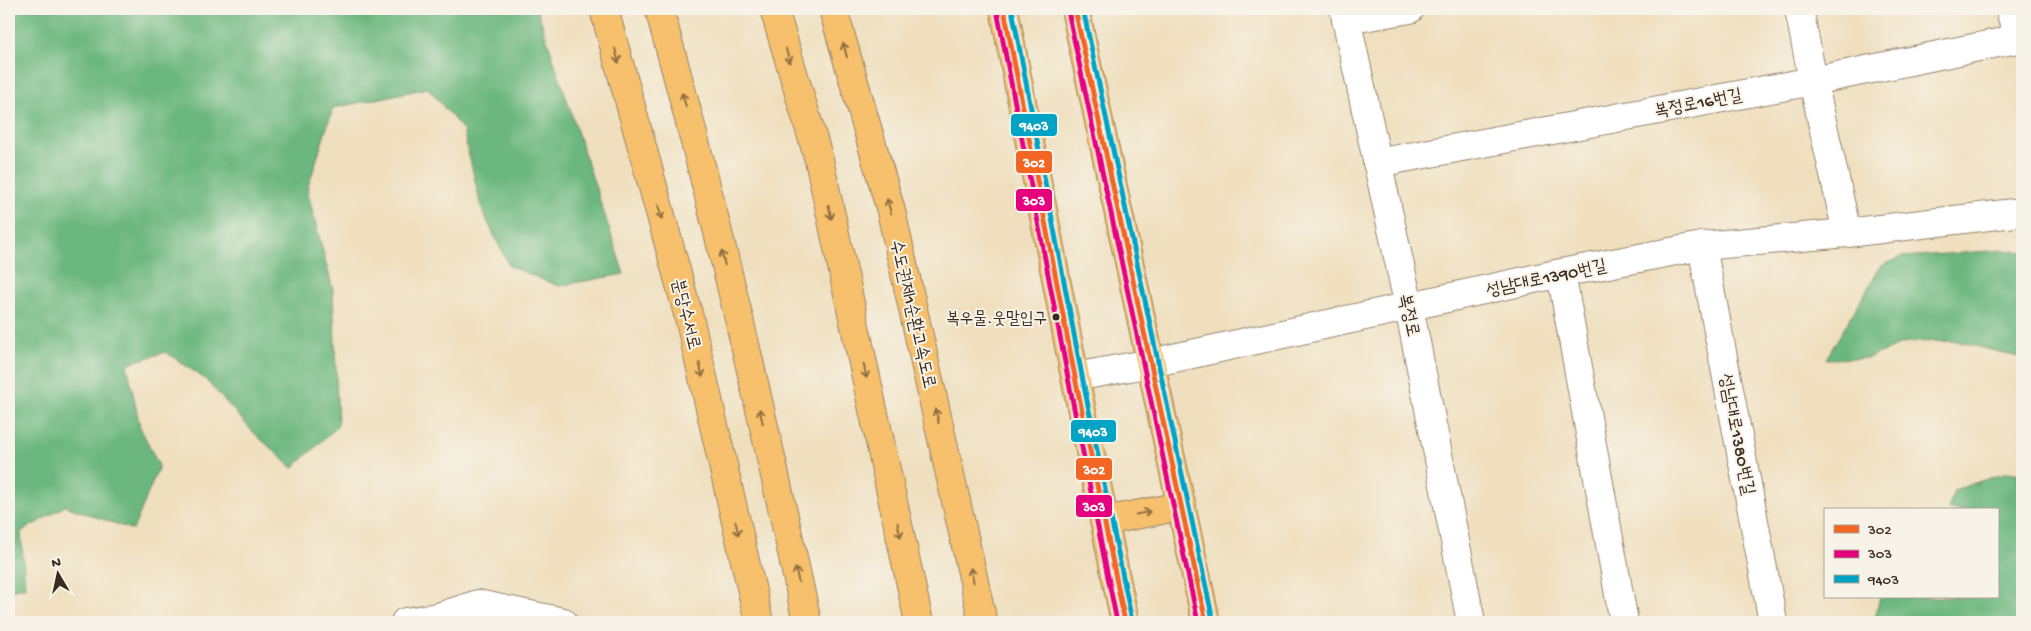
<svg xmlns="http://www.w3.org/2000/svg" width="2031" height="631" font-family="'Gochi Hand','Poor Story',sans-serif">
  <rect width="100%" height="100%" fill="#f7f3e8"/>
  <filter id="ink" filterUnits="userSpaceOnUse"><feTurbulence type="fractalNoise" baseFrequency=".02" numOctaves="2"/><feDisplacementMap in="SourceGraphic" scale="10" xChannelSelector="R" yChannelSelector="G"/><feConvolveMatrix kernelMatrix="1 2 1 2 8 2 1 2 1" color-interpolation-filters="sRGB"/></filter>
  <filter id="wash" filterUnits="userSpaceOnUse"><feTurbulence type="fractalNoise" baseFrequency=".0096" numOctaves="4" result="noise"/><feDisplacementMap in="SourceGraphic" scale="20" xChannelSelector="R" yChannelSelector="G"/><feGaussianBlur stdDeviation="1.12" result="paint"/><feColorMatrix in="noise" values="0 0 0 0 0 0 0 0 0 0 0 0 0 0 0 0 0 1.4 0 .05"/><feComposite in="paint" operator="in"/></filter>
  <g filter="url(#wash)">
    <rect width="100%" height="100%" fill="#efdfbe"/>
    <!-- forest -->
    <path fill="#6cb77f" stroke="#54704e" d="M9,9h528l87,265 -66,12 -49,-20 -27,-56 -19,-80 -35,-42 -95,20 -26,82 26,100 5,136 -45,42 -37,-33 -51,-56 -39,-27 -39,12 13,63 19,39 -26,64 -68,-24 -44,26 4,55 -16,3z
      M2004,250l18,2v106l-66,-17 -49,1 -40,16 -41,1 55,-93 21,-9z
      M2008,472l14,2v148h-148l6,-25h117v-87h-49l6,-20z"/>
  </g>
  <g filter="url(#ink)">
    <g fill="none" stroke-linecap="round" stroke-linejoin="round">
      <defs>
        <path id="minor" d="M1799,9l14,72 34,152
          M2010,9l8,30
          M1346,20l64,-11
          M1377,163l436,-82 209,-43
          M1702,246l71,376
          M1561,273l63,349
          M1075,377l76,-14 410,-90 141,-27 145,-13 175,-21
          M405,622l33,-5 40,-13 85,18"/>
        <path id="tertiary" d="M1344,9l65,298 62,315"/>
        <path id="primary" d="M1004,9l71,368 50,245
          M1075,9l131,613
          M1104,521l78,-15"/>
        <path id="trunk" d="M604,9l86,312 69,301
          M659,9c57,202 104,408 148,613"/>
        <path id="motorway" d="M774,9l45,151 100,462
          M833,9l58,202 92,411"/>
      </defs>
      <!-- minor casing -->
      <use href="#minor" stroke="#95846e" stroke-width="30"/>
      <!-- tertiary casing -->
      <use href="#tertiary" stroke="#95846e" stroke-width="30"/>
      <!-- primary casing -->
      <use href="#primary" stroke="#95846e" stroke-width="30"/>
      <!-- trunk casing -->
      <use href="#trunk" stroke="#95846e" stroke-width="30"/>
      <!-- motorway casing -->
      <use href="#motorway" stroke="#95846e" stroke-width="30"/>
      <!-- minor -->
      <use href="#minor" stroke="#fff" stroke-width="28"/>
      <!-- tertiary -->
      <use href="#tertiary" stroke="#fff" stroke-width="28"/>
      <!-- primary -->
      <use href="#primary" stroke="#f7c06c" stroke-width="28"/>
      <!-- trunk -->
      <use href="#trunk" stroke="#f7c06c" stroke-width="28"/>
      <!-- motorway -->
      <use href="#motorway" stroke="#f7c06c" stroke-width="28"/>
      <defs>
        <path id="bus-1" d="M1004,9l71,368 50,245
          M1075,9l131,613"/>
        <path id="bus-2" d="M997,10l71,368 49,244
          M1068,11l130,611"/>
        <path id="bus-3" d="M1012,9l70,367 50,245
          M1083,9l130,611"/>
      </defs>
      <!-- bus-1 casing -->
      <use href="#bus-1" stroke="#f7f3e8" stroke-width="9"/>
      <!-- bus-2 casing -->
      <use href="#bus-2" stroke="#f7f3e8" stroke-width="9"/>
      <!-- bus-3 casing -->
      <use href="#bus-3" stroke="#f7f3e8" stroke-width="9"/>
      <!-- bus-1 -->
      <use href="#bus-1" stroke="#f26522" stroke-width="5"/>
      <!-- bus-2 -->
      <use href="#bus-2" stroke="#e5007d" stroke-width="5"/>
      <!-- bus-3 -->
      <use href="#bus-3" stroke="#03a3c5" stroke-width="5"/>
    </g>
    <!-- one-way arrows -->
    <defs><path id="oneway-shaft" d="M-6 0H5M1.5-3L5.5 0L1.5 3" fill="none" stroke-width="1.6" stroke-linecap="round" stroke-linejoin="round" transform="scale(1.25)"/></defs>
    <g stroke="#906e41">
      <use href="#oneway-shaft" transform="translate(845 50) rotate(-106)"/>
      <use href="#oneway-shaft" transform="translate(617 56) rotate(75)"/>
      <use href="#oneway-shaft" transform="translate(788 56) rotate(74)"/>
      <use href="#oneway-shaft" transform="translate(684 100) rotate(-106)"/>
      <use href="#oneway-shaft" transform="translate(889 206) rotate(-105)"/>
      <use href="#oneway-shaft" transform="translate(660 212) rotate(75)"/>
      <use href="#oneway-shaft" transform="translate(830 212) rotate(78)"/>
      <use href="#oneway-shaft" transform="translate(723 258) rotate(-104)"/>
      <use href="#oneway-shaft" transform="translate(701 370) rotate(77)"/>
      <use href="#oneway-shaft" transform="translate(865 371) rotate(78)"/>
      <use href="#oneway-shaft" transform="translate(761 416) rotate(-104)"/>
      <use href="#oneway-shaft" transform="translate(937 416) rotate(-103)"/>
      <use href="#oneway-shaft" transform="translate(1143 513) rotate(-11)"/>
      <use href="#oneway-shaft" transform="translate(737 528) rotate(77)"/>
      <use href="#oneway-shaft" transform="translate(899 530) rotate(78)"/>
      <use href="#oneway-shaft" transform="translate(797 575) rotate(-102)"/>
      <use href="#oneway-shaft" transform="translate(972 575) rotate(-103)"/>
    </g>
  </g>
  <!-- markers -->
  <circle fill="#3b2a1e" stroke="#f7f3e8" stroke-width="2" cx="1056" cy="317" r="4.5"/>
  <g text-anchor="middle" stroke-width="4" stroke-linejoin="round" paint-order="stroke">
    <!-- bus labels -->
    <g font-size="17" fill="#3b2a1e" stroke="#f7f3e8" text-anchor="end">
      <text x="1047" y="323">복우물.웃말입구</text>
    </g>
    <!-- street labels -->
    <g font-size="18" fill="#3b2a1e" stroke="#f7f3e8">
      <text transform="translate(1698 102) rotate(-11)" y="6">복정로16번길</text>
      <text transform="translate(1546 277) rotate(-12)" y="6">성남대로1390번길</text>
      <text transform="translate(687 314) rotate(76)" y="6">분당수서로</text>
      <text transform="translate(914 314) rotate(77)" y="6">수도권제1순환고속도로</text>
      <text transform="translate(1410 315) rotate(78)" y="6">복정로</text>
      <text transform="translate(1738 434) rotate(79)" y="6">성남대로1380번길</text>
    </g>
  </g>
  <g stroke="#f7f3e8" stroke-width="2">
    <rect x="1010" y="113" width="48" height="24" rx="5" fill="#03a3c5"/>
    <rect x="1015" y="150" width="38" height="24" rx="5" fill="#f26522"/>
    <rect x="1015" y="188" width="38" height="24" rx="5" fill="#e5007d"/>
    <rect x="1070" y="419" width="47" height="24" rx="5" fill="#03a3c5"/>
    <rect x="1075" y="457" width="38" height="24" rx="5" fill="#f26522"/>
    <rect x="1075" y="494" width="38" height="24" rx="5" fill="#e5007d"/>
  </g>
  <g font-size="14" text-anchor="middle" font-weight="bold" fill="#fff">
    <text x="1034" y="130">9403</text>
    <text x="1034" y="167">302</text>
    <text x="1034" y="205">303</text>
    <text x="1093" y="436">9403</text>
    <text x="1094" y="474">302</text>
    <text x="1094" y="511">303</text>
  </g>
  <!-- margin -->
  <rect width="2031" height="631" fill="none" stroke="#f7f3e8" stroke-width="30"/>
  <!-- legend -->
  <rect x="1824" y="508" width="175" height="90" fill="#f7f3e8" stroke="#aca397"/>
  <rect x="1834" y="525" width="25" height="8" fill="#f26522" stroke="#aca397"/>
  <text x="1868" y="534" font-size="15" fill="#3b2a1e">302</text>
  <rect x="1834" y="550" width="25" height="8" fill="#e5007d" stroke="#aca397"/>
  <text x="1868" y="558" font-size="15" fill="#3b2a1e">303</text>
  <rect x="1834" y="575" width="25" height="8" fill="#03a3c5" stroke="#aca397"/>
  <text x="1868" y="584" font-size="15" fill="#3b2a1e">9403</text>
  <!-- north arrow -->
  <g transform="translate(58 574) rotate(351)" stroke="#f7f3e8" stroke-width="4" paint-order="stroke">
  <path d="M0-4L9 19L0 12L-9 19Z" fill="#3b2a1e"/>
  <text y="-8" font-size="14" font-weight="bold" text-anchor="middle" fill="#3b2a1e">N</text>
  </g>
</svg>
